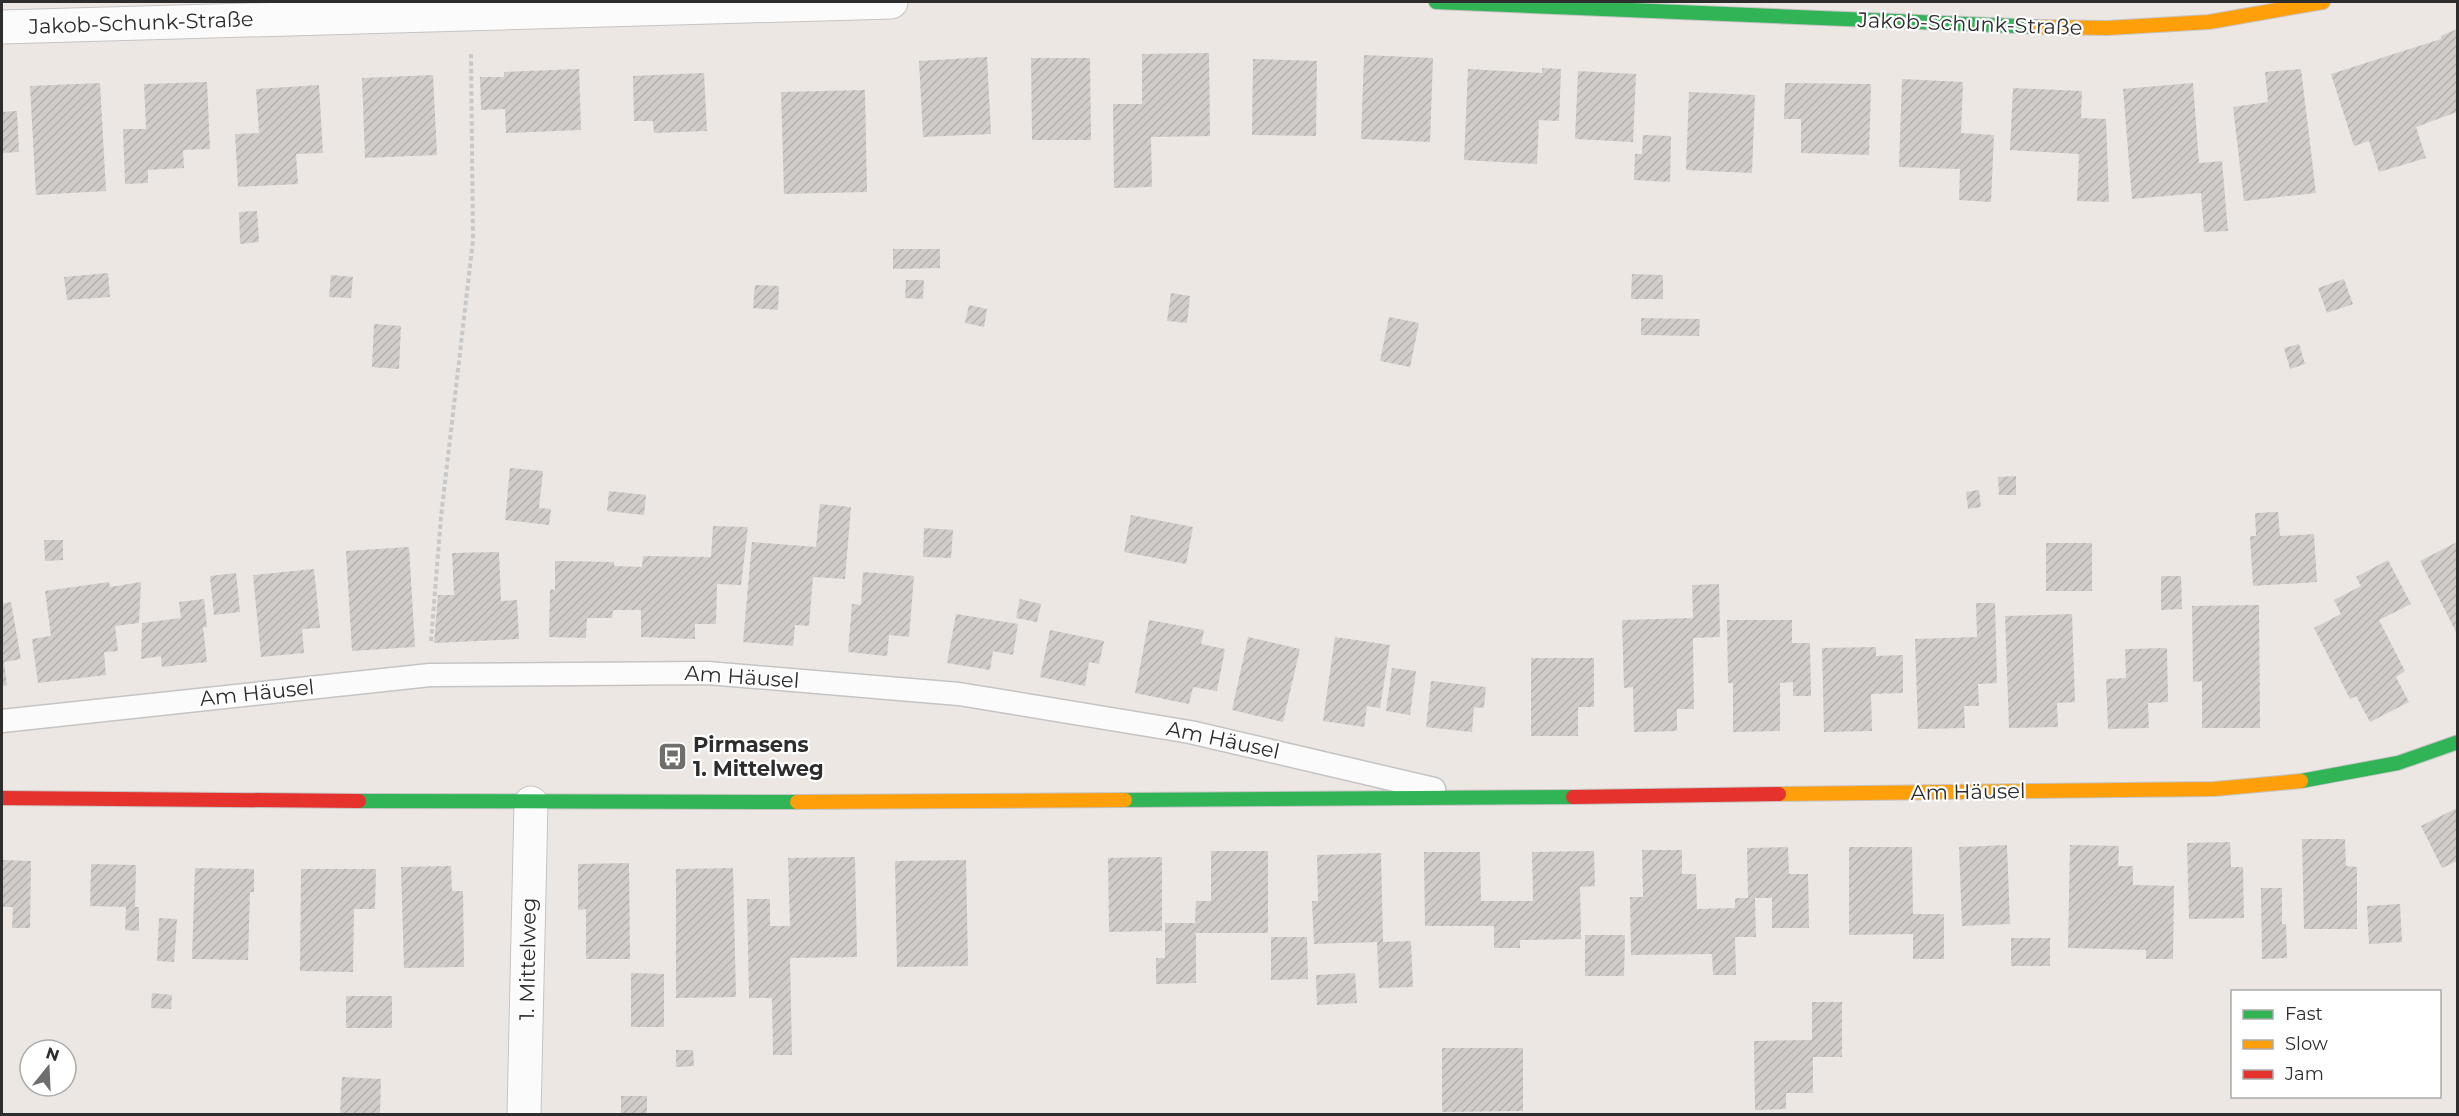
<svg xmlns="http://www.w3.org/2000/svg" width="2459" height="1116" font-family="Montserrat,sans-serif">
  <defs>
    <pattern id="building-hatch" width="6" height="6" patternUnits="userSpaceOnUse" patternTransform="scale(1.5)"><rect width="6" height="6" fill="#d1cdca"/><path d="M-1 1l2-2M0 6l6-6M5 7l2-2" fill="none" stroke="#b4b0ae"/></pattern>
  </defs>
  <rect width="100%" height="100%" fill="#ece7e3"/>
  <!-- building -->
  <path fill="url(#building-hatch)" d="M2457,29v83l-41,15 10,31 -47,14 -10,-31 -15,5 -23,-72 110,-35v-3z
    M1209,53l1,83 -59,1 1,50 -38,1 -1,-84h29v-50z
    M1364,55l69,3 -3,84 -69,-3z
    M987,57l4,77 -68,3 -4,-76z
    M1031,58h59l1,82h-59z
    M1253,59l64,2 -1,75 -64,-1z
    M1542,68l19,1 -2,52 -20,-1 -2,44 -73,-4 4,-91 74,4z
    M579,69l2,61 -75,3 -1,-24 -24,1 -1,-33h24v-5z
    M2301,69l15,124 -72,8 -11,-94 35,-5 -3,-30z
    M1578,71l58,3 -3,68 -58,-3z
    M704,73l3,58 -53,2 -1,-12h-19l-1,-45z
    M433,75l4,80 -72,3 -3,-80z
    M1902,79l61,3 -2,51 33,2 -3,67 -32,-2 1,-31 -61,-2z
    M207,82l3,67 -27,1 1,18 -36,2v13l-23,1 -2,-55h23l-2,-45z
    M100,83l6,108 -70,4 -6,-109z
    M1785,83l86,1 -2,71 -68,-2v-34h-17z
    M2193,83l6,80 23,-2 6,70 -24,1 -3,-39 -69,6 -9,-110z
    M319,85l4,68 -27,1 2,30 -60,3 -3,-53 24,-1 -3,-44z
    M2013,88l69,3 -1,27 25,1 3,83 -32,-1 2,-47 -69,-4z
    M865,90l2,102 -83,2 -3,-102z
    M1689,92l66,3 -3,78 -66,-3z
    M17,111l2,41 -17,1v-41z
    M1643,135l28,1 -1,46 -36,-2 1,-26h7z
    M257,211l2,31 -19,2 -1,-32z
    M893,249h47v19l-47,1z
    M108,273l2,24 -43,3 -3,-23z
    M1632,274l31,1v24h-32z
    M331,275l22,2 -2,21 -22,-1z
    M2344,279l9,25 -26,9 -9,-25z
    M906,280h18l-1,19 -18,-1z
    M755,285l24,1 -1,24 -25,-2z
    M1171,293l19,3 -3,27 -20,-2z
    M969,305l18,4 -3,18 -19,-4z
    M1389,317l30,6 -9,44 -30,-6z
    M1641,318l59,1 -1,17 -58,-1z
    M374,324l27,2 -2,43 -27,-2z
    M2299,344l6,20 -15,5 -6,-21z
    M510,468l33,3 -4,37 12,1 -2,16 -44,-5z
    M2016,476v19h-17l-1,-18z
    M1979,490l2,17 -13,2 -2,-17z
    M609,491l37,4 -2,20 -37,-4z
    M820,504l31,3 -6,72 -32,-2 -4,49 -14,-1 -2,21 -50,-4 9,-100 64,5z
    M2278,512l2,24 34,-2 3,48 -64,4 -3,-50h6l-1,-23z
    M1131,515l62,12 -7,37 -62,-12z
    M713,526l35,1 -7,58 -24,-1 -1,40h-21v15l-54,-2v-27h-28l-1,8h-25l-1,20 -37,-1 1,-48 5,1v-29l59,1v4l28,1 1,-11 68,1z
    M924,528l29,2 -2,28 -28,-1z
    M44,540h19v20l-18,1z
    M2457,542v92l-37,-73z
    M2046,543h46v48h-46z
    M409,547l6,100 -63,4 -6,-100z
    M499,552l2,49 16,-1 2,39 -85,4 4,-48h16l-2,-42z
    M2388,560l23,44 -32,16 26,51 -9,6 13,25 -39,20 -14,-26 -6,3 -36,-71 27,-14 -7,-14 27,-14 -5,-9z
    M314,569l6,59 -18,1 2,24 -43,4 -8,-82z
    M863,572l51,4 -5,61 -20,-2 -2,21 -39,-4 4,-48 9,1z
    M236,573l4,39 -26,3 -4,-39z
    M2161,576h20l1,33 -21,1z
    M109,582l1,5 31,-5 -2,41 -24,3 3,25 -14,1 2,23 -68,8 -6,-44 19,-3 -6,-45z
    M1719,584l1,53 -27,1 1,71h-17v22l-43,1 -1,-45 -9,1 -2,-68 71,-2 -1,-33z
    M204,599l3,28h-4l4,35 -45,5 -1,-11 -20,3 1,-36 39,-5 -2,-16z
    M1020,599l21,5 -4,18 -21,-4z
    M11,602l10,57 -17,3 3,23 -5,1v-82z
    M1976,603h19l2,80 -19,1 1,22h-15l1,22 -47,1 -3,-90 62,-2z
    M2259,605l1,123h-58v-47l-9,1 -1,-76z
    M956,614l62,10 -5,31 -20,-4 -3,19 -43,-7z
    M2072,614l3,88 -18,1 1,24 -49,1 -4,-112z
    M1149,620l55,10 -3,14 24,5 -8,42 -24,-4 -4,17 -54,-11z
    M1727,620h65v23h18l1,53h-18v-14l-13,1v48l-47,1v-49h-5z
    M1050,630l54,11 -5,23 -10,-2 -4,24 -45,-9z
    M1248,637l52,12 -17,73 -51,-12z
    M1335,637l55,8 -10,63 -13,-2 -3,21 -41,-6z
    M1876,647v9l27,-1v38l-32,1 1,37 -48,1 -2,-84z
    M2167,648l1,54 -20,1 1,25 -41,1 -2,-50 20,-1 -1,-29z
    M1531,658h63v49h-16v29h-47z
    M1392,668l24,3 -6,44 -24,-4z
    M1431,681l55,6 -2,21 -10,-1 -2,25 -46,-5z
    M2457,808v53l-15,7 -21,-42z
    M2302,839h43l1,27 11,1v62h-53z
    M2230,842l1,25h12l1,51 -55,1 -2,-76z
    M2007,845l3,79 -48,2 -3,-79z
    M2070,845l49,1 -1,20h15v19l41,1 -1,73h-27v-9l-78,-2z
    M1788,847l1,27h19l1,54h-37v-30h-17l1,39h-21l1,38h-23l-1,-21 -81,1 -1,-58h13l-1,-47h40v24h14l1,35 38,-1v-10h13l-1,-50z
    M1849,847h63l1,67h31v45h-31v-25l-64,1z
    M1211,851h57v82h-72v50l-40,1v-26h9v-35h30l1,-22h15z
    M1594,851l1,35 -15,1 1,52 -61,1v8h-26v-22h-69l-1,-74h56l1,49h52l-1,-49z
    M1381,853l2,89 28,-1 2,46 -34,1 -2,-46 -63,2 -2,-43h6l-1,-46z
    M855,857l2,100 -67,1 2,97h-19l-1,-57h-23l-2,-99h23v27h20l-2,-68z
    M1162,857v74l-53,1 -1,-74z
    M2,860l29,1 -1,67h-18l1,-21h-11z
    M966,860l2,106 -71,1 -2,-106z
    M629,863l1,96h-44v-50l-8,1v-46z
    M91,864l45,1 -1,42h4v24l-14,-1 1,-23 -36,-1z
    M451,866l1,25h11l1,76 -60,1 -3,-101z
    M195,868l59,1v23h-4l-2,68 -56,-1z
    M733,868l3,129 -60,1v-129z
    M301,869h75l-1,40h-21l-1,63 -53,-1z
    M2261,888h21v36h4l1,34 -25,1z
    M2400,904l2,38 -33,2 -2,-38z
    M159,918l18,1 -3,43 -17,-1z
    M1585,935h40l-1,41h-39z
    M1271,937h36l1,42 -37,1z
    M2011,938h39v28h-39z
    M631,973l33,1v53h-33z
    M1355,973l2,30 -40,2 -1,-30z
    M152,993l20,2 -1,14 -20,-1z
    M346,996h46v32h-46z
    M1812,1002h30v55h-29v36h-27v16l-31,1 -1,-69 58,-1z
    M1442,1048h81v63l-81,1z
    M676,1050h17l1,16 -18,1z
    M342,1077l39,2 -1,35h-40z
    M621,1096h26v18h-26z"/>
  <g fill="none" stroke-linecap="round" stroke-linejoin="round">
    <defs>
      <path id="lane" d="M2,721l428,-46 278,-2 251,21 231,38 244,57"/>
      <path id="street" d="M2,27l889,-25
        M524,1114l7,-311"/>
      <path id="fast" d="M1436,2l604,25
        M2301,781l97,-18 60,-21
        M1125,800l448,-3
        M359,801l438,1"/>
      <path id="slow" d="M2040,27l67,1 102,-6 114,-20
        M1779,794l435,-5 87,-8
        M797,802l328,-2"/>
      <path id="jam" d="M1573,797l206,-3
        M2,798l357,3"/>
    </defs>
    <!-- lane casing -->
    <use href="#lane" stroke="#c5c4c4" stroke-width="25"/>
    <!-- street casing -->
    <use href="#street" stroke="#c5c4c4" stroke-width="35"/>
    <!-- fast casing -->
    <use href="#fast" stroke="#c5c4c4" stroke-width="16"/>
    <!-- slow casing -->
    <use href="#slow" stroke="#c5c4c4" stroke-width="16"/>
    <!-- jam casing -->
    <use href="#jam" stroke="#c5c4c4" stroke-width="16"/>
    <!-- path -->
    <path stroke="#c8c8c8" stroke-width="4" stroke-dasharray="4.5 3" stroke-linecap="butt" d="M431,641l10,-124 32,-277 -2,-186"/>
    <!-- lane -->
    <use href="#lane" stroke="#fcfbfb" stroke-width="22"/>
    <!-- street -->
    <use href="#street" stroke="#fcfbfb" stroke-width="33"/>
    <!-- fast -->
    <use href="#fast" stroke="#30b455" stroke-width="14"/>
    <!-- slow -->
    <use href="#slow" stroke="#ff9f0a" stroke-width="14"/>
    <!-- jam -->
    <use href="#jam" stroke="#e5322d" stroke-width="14"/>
  </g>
  <!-- icons -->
  <defs>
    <symbol id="bus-square" viewBox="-11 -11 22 22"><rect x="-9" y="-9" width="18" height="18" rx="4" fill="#706e6d" stroke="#fff"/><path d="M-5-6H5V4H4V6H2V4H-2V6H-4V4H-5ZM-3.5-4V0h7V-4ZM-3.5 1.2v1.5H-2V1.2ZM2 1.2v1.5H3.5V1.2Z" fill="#fff"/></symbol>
  </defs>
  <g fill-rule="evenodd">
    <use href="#bus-square" x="656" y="740" width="33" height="33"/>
  </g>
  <g text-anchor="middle" stroke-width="4.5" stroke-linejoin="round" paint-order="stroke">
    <!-- street labels -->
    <g font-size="21" fill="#2d2d2d" stroke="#fff">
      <text transform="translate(141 23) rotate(-2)" y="7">Jakob-Schunk-Straße</text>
      <text transform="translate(1970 24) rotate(2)" y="7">Jakob-Schunk-Straße</text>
      <text transform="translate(742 677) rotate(4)" y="7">Am Häusel</text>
      <text transform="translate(257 693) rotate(-6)" y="7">Am Häusel</text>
      <text transform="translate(1223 740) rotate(12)" y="7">Am Häusel</text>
      <text transform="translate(1968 792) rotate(-1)" y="7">Am Häusel</text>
      <text transform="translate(528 959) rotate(-89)" y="7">1. Mittelweg</text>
    </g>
    <!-- poi labels -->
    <g font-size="21" font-weight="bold" fill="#2d2d2d" stroke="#fff" text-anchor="start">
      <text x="693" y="752">Pirmasens<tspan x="693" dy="24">1. Mittelweg</tspan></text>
    </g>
  </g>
  <!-- border -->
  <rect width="2459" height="1116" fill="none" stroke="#2d2d2d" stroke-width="6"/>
  <!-- legend -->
  <rect x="2231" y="990" width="210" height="108" fill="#ffffff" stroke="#ababab" stroke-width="1.5"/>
  <rect x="2243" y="1010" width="30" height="9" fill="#30b455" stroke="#ababab" stroke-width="1.5"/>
  <text x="2285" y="1020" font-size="18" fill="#2d2d2d">Fast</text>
  <rect x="2243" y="1040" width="30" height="9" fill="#ff9f0a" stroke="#ababab" stroke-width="1.5"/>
  <text x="2285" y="1050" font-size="18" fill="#2d2d2d">Slow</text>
  <rect x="2243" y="1070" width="30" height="9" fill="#e5322d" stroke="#ababab" stroke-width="1.5"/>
  <text x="2285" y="1080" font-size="18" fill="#2d2d2d">Jam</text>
  <!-- north arrow -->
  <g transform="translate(48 1068) rotate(18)"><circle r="28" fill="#ffffff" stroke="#ababab" stroke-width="1.5"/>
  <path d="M0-4.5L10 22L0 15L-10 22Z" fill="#706e6d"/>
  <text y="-9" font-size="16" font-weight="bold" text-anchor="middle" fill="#2d2d2d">N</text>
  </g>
</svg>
